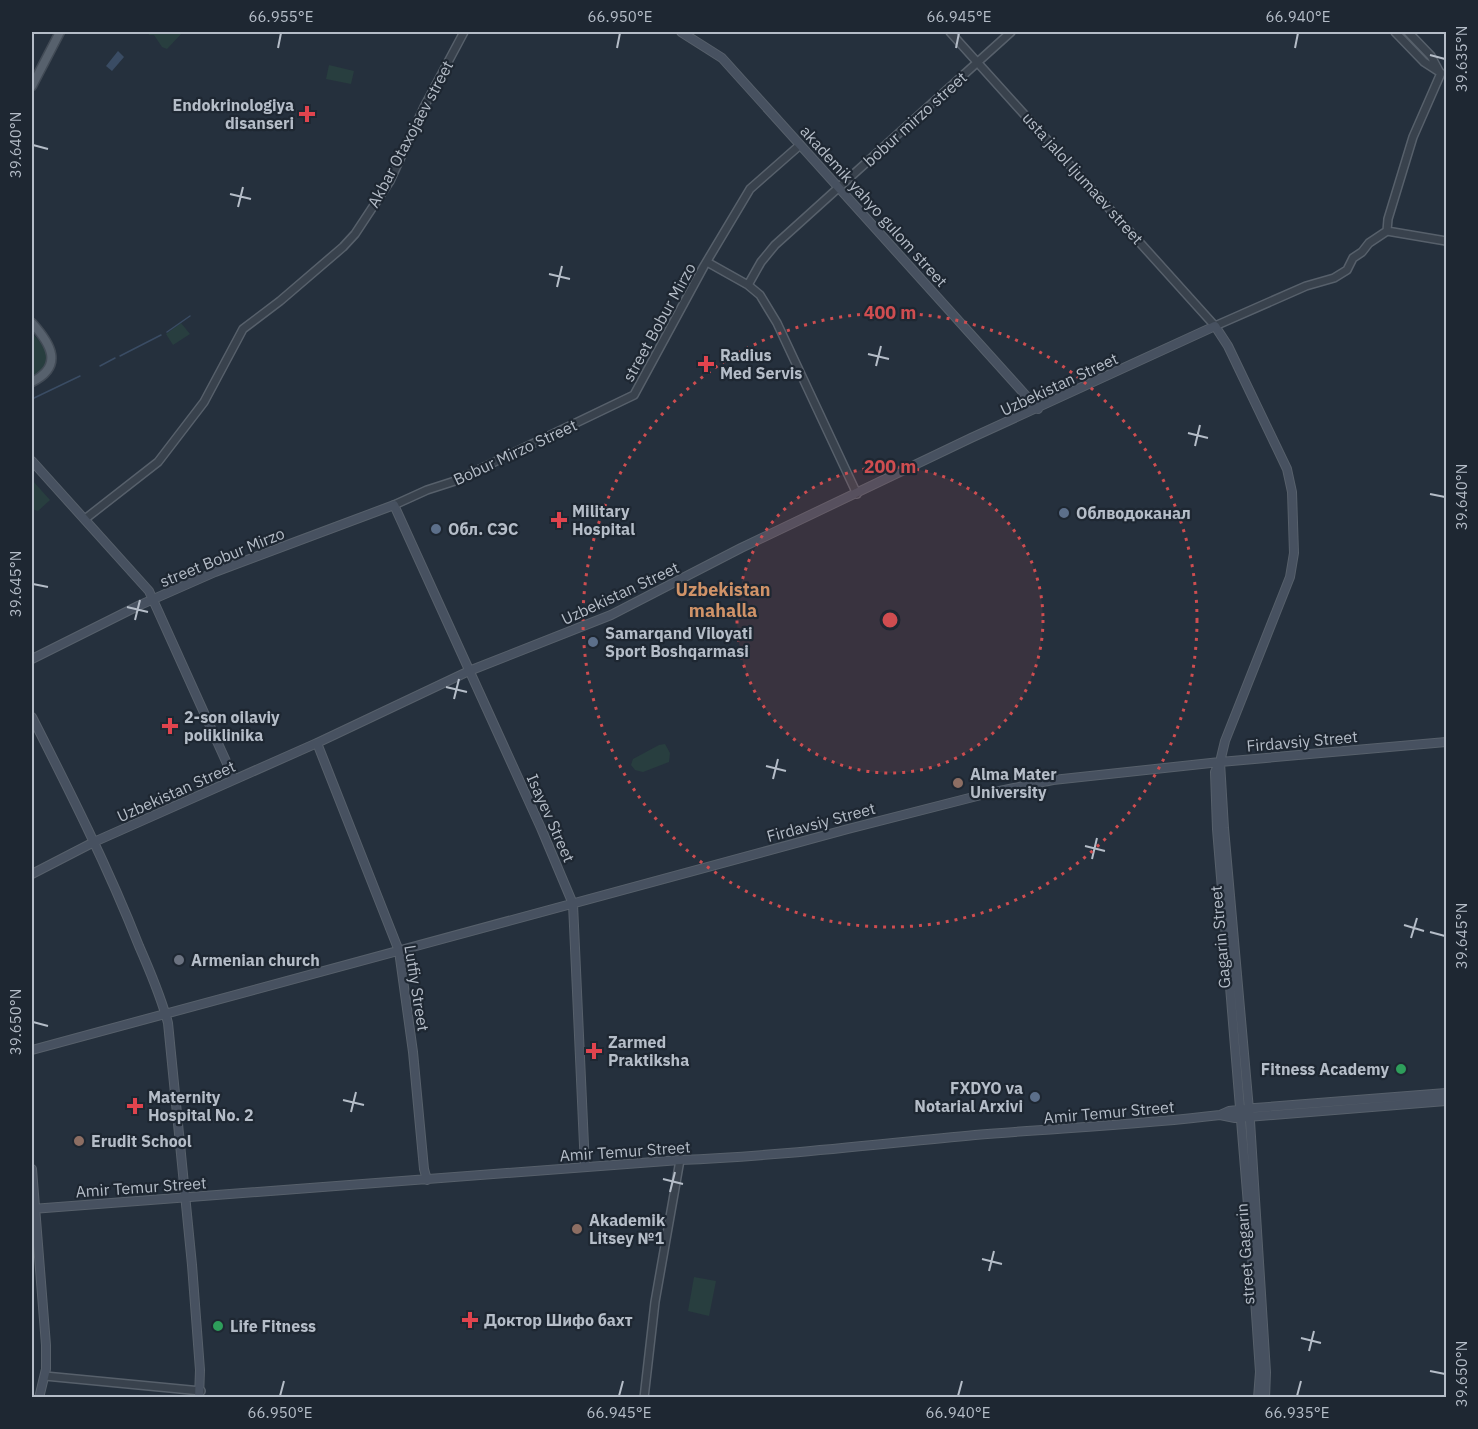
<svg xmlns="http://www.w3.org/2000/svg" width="1478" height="1429" font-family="'IBM Plex Sans',sans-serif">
  <rect width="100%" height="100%" fill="#25303d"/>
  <!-- green -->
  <path fill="#283e3f" d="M148,32h35l-16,17 -5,-2 -8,-12h-5z
    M329,65l25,6 -3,13 -25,-5z
    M181,323l9,11 -17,11 -7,-11z
    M32,333c15,16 25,30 0,43z
    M32,480l18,20 -12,11 -6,-2z
    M665,744l5,9 -1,9 -26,10 -8,-2 -4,-5 2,-6 26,-14z
    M694,1277l22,4 -7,35 -21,-5z"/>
  <!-- water -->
  <path fill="#3a4c64" d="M118,51l6,6 -12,14 -6,-5z"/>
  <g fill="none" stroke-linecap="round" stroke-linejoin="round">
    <!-- stream -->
    <path stroke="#3a4c64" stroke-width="1.5" d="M167,332l23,-16
      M120,356l41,-21
      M100,366l15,-8
      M32,399l48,-23"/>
    <defs>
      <path id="tertiary" d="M950,32l265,294 91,-40 28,-8 13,-8 6,-12 9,-6 7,-9 18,-12 59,10
        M1395,32l29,30 17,11
        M1408,32l23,24 8,15
        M1387,231l1,-12 25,-82 28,-64
        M707,262l41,23 12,10 17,28 80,171
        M748,285l13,-23 14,-17 236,-213
        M394,505l33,-15 28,-9 179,-86 70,-129 46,-77 50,-44
        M85,519l73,-57 46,-60 39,-73 37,-28 63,-54 12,-13 35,-53 34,-74 40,-75
        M45,1376l156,15
        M644,1398l11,-96 25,-142"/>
      <path id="secondary" d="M681,32l41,26 316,351
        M32,461l117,130 85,188
        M32,659l108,-54 75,-33 179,-67 147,323 32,76 12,263
        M32,717c38,75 76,150 107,229 11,25 22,51 29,77l24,242 8,105 -1,28
        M317,743l82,208 14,101 11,117 3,11
        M1220,762l-5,10 2,57 34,412 9,131 -2,26
        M32,874l62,-32 223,-99 152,-72 142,-56 130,-67 230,-110 244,-112 13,20 59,123 5,23 2,61 -4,24 -65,164 -5,21 4,66 26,293 16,251 -1,26
        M32,1050l816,-221 137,-35 68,-14 167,-18 226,-20
        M1220,1115l15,3 211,-17
        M32,1169l14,176v24l-7,29
        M32,1209l648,-49c99,-4 197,-16 295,-25 82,-7 164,-10 245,-20l9,-4 26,-3 191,-15"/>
      <path id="primary" d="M32,86l28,-54
        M32,323c19,21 32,43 0,59"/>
    </defs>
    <!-- tertiary casing -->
    <use href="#tertiary" stroke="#57606b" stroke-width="10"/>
    <!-- secondary casing -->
    <use href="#secondary" stroke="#57606b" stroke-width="10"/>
    <!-- primary casing -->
    <use href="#primary" stroke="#424b56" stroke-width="11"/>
    <!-- tertiary -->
    <use href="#tertiary" stroke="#39424d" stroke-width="7"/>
    <!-- secondary -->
    <use href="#secondary" stroke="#475160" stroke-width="8"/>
    <!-- primary -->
    <use href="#primary" stroke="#57616d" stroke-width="8"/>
  </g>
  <!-- ticks -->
  <path fill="none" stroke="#b5bdc8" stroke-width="2" d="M278,48l3,-15M617,48l3,-15M956,48l3,-15M1295,48l3,-15M1430,55l15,4M33,145l15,4M230,194l21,5M238,207l5,-20M549,274l21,5M557,287l5,-21M868,354l21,5M876,366l5,-20M1188,433l20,5M1195,446l5,-21M1430,494l15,3M33,584l15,3M127,607l21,5M135,620l5,-20M446,687l21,5M454,699l5,-20M766,766l20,5M773,779l5,-20M1085,846l20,5M1092,859l5,-21M1404,925l20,6M1430,932l15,4M1411,938l6,-20M33,1022l15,4M343,1100l21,5M351,1112l5,-20M663,1179l20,5M670,1192l5,-20M982,1259l20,5M989,1271l5,-20M1301,1338l20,5M1309,1351l5,-20M1430,1371l15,3M280,1396l4,-15M619,1396l4,-15M958,1396l4,-15M1297,1396l4,-15"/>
  <!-- distance rings -->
  <circle cx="890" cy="620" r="153" fill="#ce4d50" fill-opacity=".12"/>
  <g fill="none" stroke="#ce4d50" stroke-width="3" stroke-dasharray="3 6">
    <circle cx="890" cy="620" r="153"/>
    <circle cx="890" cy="620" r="307"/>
  </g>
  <!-- markers -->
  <g fill="#e0444e" stroke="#1e2732" stroke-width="2">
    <path d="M304 105h6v6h6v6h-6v6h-6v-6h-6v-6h6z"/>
    <path d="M703 355h6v6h6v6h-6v6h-6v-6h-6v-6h6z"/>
    <path d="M556 511h6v6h6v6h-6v6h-6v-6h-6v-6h6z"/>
    <path d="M167 717h6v6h6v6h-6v6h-6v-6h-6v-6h6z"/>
    <path d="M591 1042h6v6h6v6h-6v6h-6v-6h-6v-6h6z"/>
    <path d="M132 1097h6v6h6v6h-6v6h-6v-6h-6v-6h6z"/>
    <path d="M467 1311h6v6h6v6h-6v6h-6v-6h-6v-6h6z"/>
  </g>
  <g fill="#5c6f8a" stroke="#1e2732" stroke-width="2">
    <circle cx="1064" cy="513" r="6"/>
    <circle cx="436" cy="529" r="6"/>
    <circle cx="593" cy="642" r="6"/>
    <circle cx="1035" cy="1097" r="6"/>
  </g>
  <g fill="#8d6e63" stroke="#1e2732" stroke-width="2">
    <circle cx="958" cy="783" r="6"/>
    <circle cx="79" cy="1141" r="6"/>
    <circle cx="577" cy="1229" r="6"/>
  </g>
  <circle fill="#6b7280" stroke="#1e2732" stroke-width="2" cx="179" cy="960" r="6"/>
  <g fill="#2e9e5b" stroke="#1e2732" stroke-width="2">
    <circle cx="1401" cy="1069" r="6"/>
    <circle cx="218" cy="1326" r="6"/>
  </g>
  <g text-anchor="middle" stroke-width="4.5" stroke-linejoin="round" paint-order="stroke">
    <!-- poi labels -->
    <g font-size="16" font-weight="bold" fill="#b5bdc8" stroke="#1e2732" text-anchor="start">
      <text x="294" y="111" text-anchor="end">Endokrinologiya<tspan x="294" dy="18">disanseri</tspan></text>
      <text x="720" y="361">Radius<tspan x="720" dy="18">Med Servis</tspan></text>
      <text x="572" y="517">Military<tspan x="572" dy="18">Hospital</tspan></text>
      <text x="1076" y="519">Облводоканал</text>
      <text x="448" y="535">Обл. СЭС</text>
      <text x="605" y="639">Samarqand Viloyati<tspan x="605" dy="18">Sport Boshqarmasi</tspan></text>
      <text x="184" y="723">2-son oilaviy<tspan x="184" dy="18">poliklinika</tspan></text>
      <text x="970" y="780">Alma Mater<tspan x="970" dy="18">University</tspan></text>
      <text x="191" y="966">Armenian church</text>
      <text x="608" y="1048">Zarmed<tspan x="608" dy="18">Praktiksha</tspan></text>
      <text x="1389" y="1075" text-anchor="end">Fitness Academy</text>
      <text x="1023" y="1094" text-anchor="end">FXDYO va<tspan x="1023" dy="18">Notarial Arxivi</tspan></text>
      <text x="148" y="1103">Maternity<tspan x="148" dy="18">Hospital No. 2</tspan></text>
      <text x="91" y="1147">Erudit School</text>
      <text x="589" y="1226">Akademik<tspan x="589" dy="18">Litsey №1</tspan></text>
      <text x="484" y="1326">Доктор Шифо бахт</text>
      <text x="230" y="1332">Life Fitness</text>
    </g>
    <!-- street labels -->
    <g font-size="16" fill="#b5bdc8" stroke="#1e2732">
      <text transform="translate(915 119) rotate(-42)" y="6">bobur mirzo street</text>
      <text transform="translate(410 134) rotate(-62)" y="6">Akbar Otaxojaev street</text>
      <text transform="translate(1083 178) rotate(48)" y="6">usta jalol ljumaev street</text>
      <text transform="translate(874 206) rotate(48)" y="6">akademik yahyo gulom street</text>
      <text transform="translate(659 322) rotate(-61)" y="6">street Bobur Mirzo</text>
      <text transform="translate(1059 384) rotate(-25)" y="6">Uzbekistan Street</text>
      <text transform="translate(515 452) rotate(-25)" y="6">Bobur Mirzo Street</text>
      <text transform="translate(222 557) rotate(-22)" y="6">street Bobur Mirzo</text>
      <text transform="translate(620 593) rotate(-25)" y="6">Uzbekistan Street</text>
      <text transform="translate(1302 741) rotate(-5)" y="6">Firdavsiy Street</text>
      <text transform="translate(176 791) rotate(-24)" y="6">Uzbekistan Street</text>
      <text transform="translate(551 818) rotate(66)" y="6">Isayev Street</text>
      <text transform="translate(821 822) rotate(-15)" y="6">Firdavsiy Street</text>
      <text transform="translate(1220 937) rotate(-95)" y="6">Gagarin Street</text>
      <text transform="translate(417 988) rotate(81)" y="6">Lutfiy Street</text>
      <text transform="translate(1109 1112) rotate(-5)" y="6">Amir Temur Street</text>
      <text transform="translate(625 1151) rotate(-4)" y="6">Amir Temur Street</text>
      <text transform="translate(141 1187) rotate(-4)" y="6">Amir Temur Street</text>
      <text transform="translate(1245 1254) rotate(-94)" y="6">street Gagarin</text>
    </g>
    <!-- neighbourhood labels -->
    <g font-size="18" font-weight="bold" fill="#d09368" stroke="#1e2732">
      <text x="723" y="596">Uzbekistan<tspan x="723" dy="21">mahalla</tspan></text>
    </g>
  </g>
  <circle cx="890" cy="620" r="9" fill="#ce4d50" stroke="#1e2732" stroke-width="3"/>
  <g font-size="18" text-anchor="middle" font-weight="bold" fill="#ce4d50" stroke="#1e2732" stroke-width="4.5" stroke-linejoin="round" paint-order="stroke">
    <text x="890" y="319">400 m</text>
    <text x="890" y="473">200 m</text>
  </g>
  <!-- border -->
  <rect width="1478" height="1429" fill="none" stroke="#1e2732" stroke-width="66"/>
  <rect x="33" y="33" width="1412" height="1363" fill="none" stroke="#b5bdc8" stroke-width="2"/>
  <g font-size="15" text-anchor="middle" fill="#b5bdc8">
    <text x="281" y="22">66.955°E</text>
    <text x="620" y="22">66.950°E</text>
    <text x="959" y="22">66.945°E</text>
    <text x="1298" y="22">66.940°E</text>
    <text transform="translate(1462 59) rotate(-90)" y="5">39.635°N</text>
    <text transform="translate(16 145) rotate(-90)" y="5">39.640°N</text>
    <text transform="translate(1462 497) rotate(-90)" y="5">39.640°N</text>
    <text transform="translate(16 584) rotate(-90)" y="5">39.645°N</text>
    <text transform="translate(1462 936) rotate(-90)" y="5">39.645°N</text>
    <text transform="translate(16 1022) rotate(-90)" y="5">39.650°N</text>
    <text transform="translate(1462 1374) rotate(-90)" y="5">39.650°N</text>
    <text x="280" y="1418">66.950°E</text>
    <text x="619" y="1418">66.945°E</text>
    <text x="958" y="1418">66.940°E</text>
    <text x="1297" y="1418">66.935°E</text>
  </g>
</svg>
